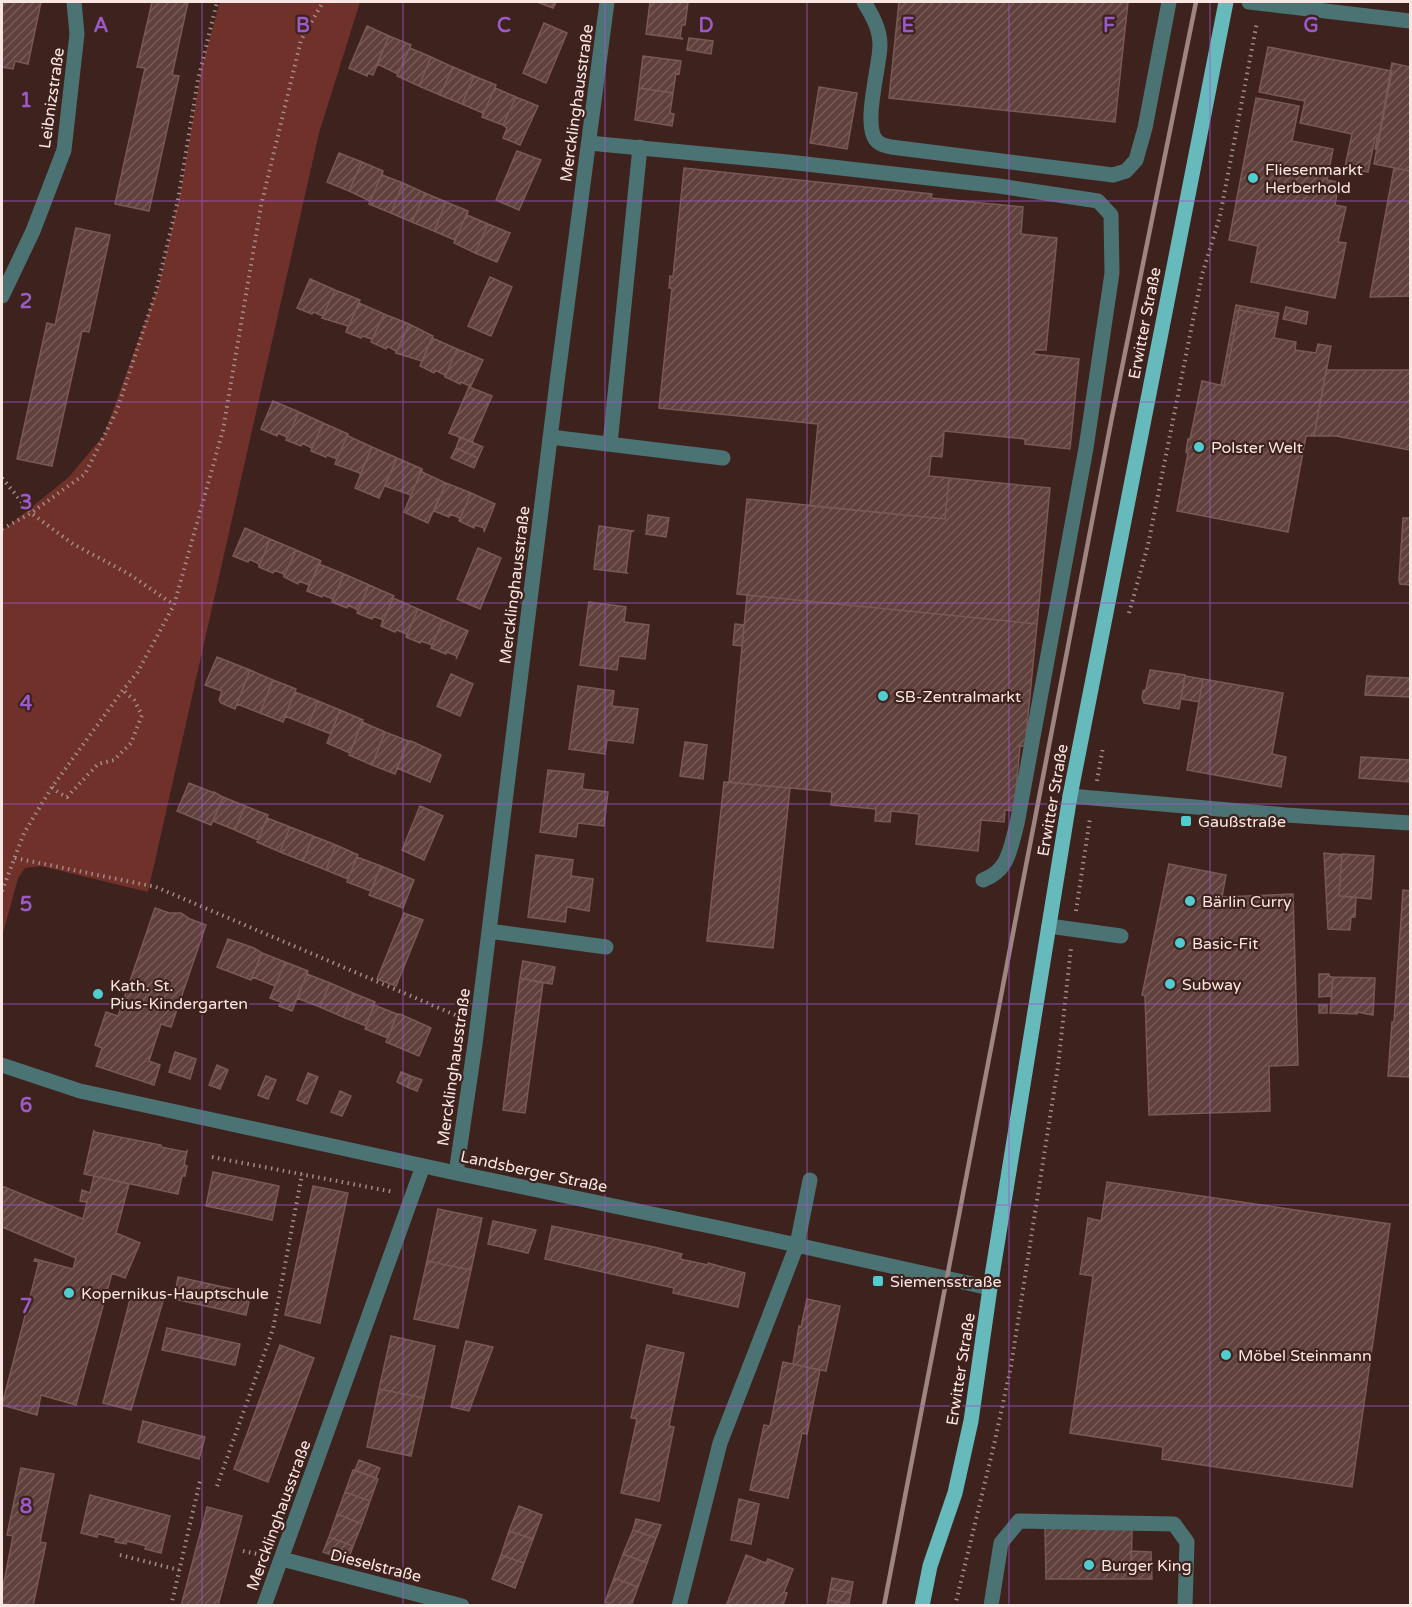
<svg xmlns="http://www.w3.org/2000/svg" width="1412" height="1607" font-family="'Varela Round',sans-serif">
  <defs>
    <pattern id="building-hatch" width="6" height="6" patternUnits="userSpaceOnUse" patternTransform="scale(1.5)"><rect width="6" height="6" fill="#5f403c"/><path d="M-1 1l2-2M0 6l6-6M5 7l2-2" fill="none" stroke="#775b58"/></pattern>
  </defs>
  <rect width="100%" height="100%" fill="#3e221e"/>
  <!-- park -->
  <path fill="#70312b" d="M220,2h140l-41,131 -171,759 -107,-26 -16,2 -7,10 -16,59v-406l67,-54 35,-42 55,-151 22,-95 21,-123z"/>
  <!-- building -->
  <path fill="url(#building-hatch)" stroke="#7a5954" stroke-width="1.5" d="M2,2h39l-13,62 -13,-3 -2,8 -11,-2z
    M152,2h36l-16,73 7,1 -30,135 -34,-7 30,-136 -8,-1z
    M537,2h19l-3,6z
    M650,2h38l-3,23h-3l-2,12 3,2 -37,-5z
    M899,2h229l-13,120 -226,-24z
    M544,23l23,10 -21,50 -23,-10z
    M367,26l22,10 -16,39 -5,-2 -1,3 -18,-8z
    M389,36l22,9 -14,31 1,-2 -21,-10z
    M689,38l24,3 -2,13 -24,-4z
    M411,45l-1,3 21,9 -12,29 -22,-10z
    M1268,47l124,24 -15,79 -2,-1 2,-11h-2l-7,34 -23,-5 7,-33 -52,-11 5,-22 -46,-9z
    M643,56l38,5 -2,13 -3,-1 -3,20 -34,-5z
    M431,57l22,10 -13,28 -21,-9z
    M1392,63l18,4v104l-36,-7z
    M453,67l21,9 -12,28 -22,-9z
    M474,76l22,9 -14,32 1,-4 -21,-9z
    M496,85l-1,3 21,9 -13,28 -21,-8z
    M819,87l38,6 -10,56 -37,-6z
    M639,88l34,5 -3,20 4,1 -2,12 -37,-6z
    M516,97l22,9 -18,39 -17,-7 4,-10 -4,-3z
    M1256,98l43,8 -7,35 41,8 -6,31 12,2 -4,23 11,2 -8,35 8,1 -11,55 -84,-16 7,-36 -29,-6z
    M517,151l24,9 -22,50 -23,-10z
    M339,153l23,9 -13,29 -22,-9z
    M362,162l21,9 -14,33 1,-3 -21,-10z
    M684,168l248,26 -1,4 92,9 -2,27 36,4 -11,112h-11l-1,4 45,5 -9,90 -45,-5v-5l-81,-8 -2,26 -11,-1 -2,20 20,2 -4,41 -135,-13 8,-82 -159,-16 13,-120h-3l1,-12 3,1z
    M1394,168l16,3v125l-40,1z
    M383,171l-1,4 21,8 -12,30 -22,-9z
    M403,183l22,10 -13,29 -21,-9z
    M425,193l21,9 -12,29 -22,-9z
    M446,202l22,9 -14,32 1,-3 -21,-9z
    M468,211l-1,4 21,9 -13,29 -21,-10z
    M488,224l22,9 -13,29 -22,-9z
    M76,228l34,7 -21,97 -7,-1 -30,135 -35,-7 30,-136 8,2z
    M490,277l22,10 -21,49 -23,-10z
    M310,279l25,11 -13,28 1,-2 -10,-4 -1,2 -15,-6z
    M335,290l25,10 -14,32 2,-6 -26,-8z
    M359,303l25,11 -13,28 1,-3 -10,-3 -1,2 -15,-6z
    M1236,305l43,8 -1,4 -39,-7 -15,76 -3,-1z
    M1286,307l22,5 -2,12 -23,-5z
    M1239,310l39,7 -4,21 22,4 -1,8 21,3 2,-9 13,2 -17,90h-8l-18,96 -111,-21 11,-58 -2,-1 2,-13h2l12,-58 22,5z
    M384,314l25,10 -13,29v-2l-9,-5 -1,3 -15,-7z
    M409,324l24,12 -13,30 2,-5 -26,-8z
    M432,338l25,11 -12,28v-2l-10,-5 -1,3 -14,-7z
    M457,349l26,11 -13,28v-2l-9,-4 -1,2 -15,-7z
    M1326,370h84v80l-74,-14h-22z
    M469,387l23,9 -20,46 -23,-9z
    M273,401l26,11 -13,28 1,-3 -9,-4 -1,3 -16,-7z
    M299,412l24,11 -12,28 1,-3 -10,-5 -1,3 -15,-6z
    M323,423l25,11 -13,30 2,-5 -10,-4 -1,2 -15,-6z
    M348,434v2l24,11 -12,28v-2l-25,-9z
    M460,437l23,10 -5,11 -22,-10z
    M372,447l25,11 -18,40 -24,-10z
    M456,448l22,10 -4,10 -23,-10z
    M397,458l25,11 -13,31 2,-5 -26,-9z
    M422,469v3l24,11 -18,40 -24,-11z
    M949,478l101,10 -13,136 -300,-30 10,-95 198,20z
    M446,483l25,10 -12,28 1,-3 -10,-4 -1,3 -15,-6z
    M471,493l24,11 -11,28v-4l-9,-3 -1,3 -15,-7z
    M648,515l21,3 -3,19 -20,-3z
    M1403,518h7v67l-10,-1 -1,-4z
    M599,526l34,5 -2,1 -5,40 1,1 -33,-4z
    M245,528l25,11 -11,28v-3l-10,-5 -1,3 -15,-6z
    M270,539l26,11 -12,27v-3l-10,-4 -1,3 -14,-6z
    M478,548l23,10 -21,51 -23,-10z
    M296,550l25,11 -14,30 2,-6 -10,-4 -1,3 -14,-7z
    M319,564l25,10 -12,28 1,-3 -10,-4 -1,2 -15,-6z
    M344,574l25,11 -12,28 1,-3 -10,-5 -1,3 -15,-6z
    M369,585l25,11 -13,30 2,-6 -10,-4 -1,3 -15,-6z
    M747,595l290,29 -12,122h-5l-6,65 -9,-1 -1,12 -23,-2 -3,31 -62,-7 3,-30 -28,-3 -1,11 -15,-1 1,-12 -45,-4 1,-13 -103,-10z
    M394,596l-1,2 25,11 -12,28 1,-3 -10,-4 -2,2 -14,-6z
    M589,602l37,5 -2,15 25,3 -4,34 -26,-3 -2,14 -37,-5z
    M418,609l25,11 -12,28 1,-3 -11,-4 -1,2 -14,-6z
    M443,620l25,11 -12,28 1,-3 -10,-4 -1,2 -15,-6z
    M735,624l9,1 -2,21 -9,-1z
    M217,657l33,13 -15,39 -14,-6 -2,-3 3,-9 -17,-6z
    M250,670l23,10 -13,33 -23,-9z
    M1150,670l35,5 -6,34 -35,-6 -2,-5 1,-7 3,-2z
    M451,674l22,10 -13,32 -23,-10z
    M1185,676l18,3 -4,23 -18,-3z
    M1367,676l43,2v19l-45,-2z
    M1203,679l80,14 -11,61 14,3 -5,30 -94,-17z
    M273,680l23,9 -13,33 -23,-9z
    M578,686l36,5 -2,15 26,3 -5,34 -26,-3 -2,14 -36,-5z
    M295,692l23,9 -10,24 -23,-9z
    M318,701l22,9 -9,24 -23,-9z
    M340,710l23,10 -13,33 -23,-10z
    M362,722l23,10 -13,33 -23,-10z
    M385,732l23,9 -13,33 -23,-9z
    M408,741h3l30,14 -11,27 -33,-14z
    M685,742l22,3 -4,34 -23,-3z
    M1361,757l49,3v22l-51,-4z
    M548,770l36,4 -2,15 26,3 -4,34 -26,-3 -2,14 -36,-5z
    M724,782l66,6 -17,160 -66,-7z
    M189,783l25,10v-1l9,5 -12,28 -34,-14z
    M223,797l22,9 -10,24 -22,-9z
    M245,806l23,9 -10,25 -23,-10z
    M420,806l23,10 -19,44 -22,-10z
    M267,818l23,9 -10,25 -23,-10z
    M290,827l23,9 -10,25 -23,-9z
    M313,836l23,9 -10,25 -23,-9z
    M336,845l22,10 -10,24 -22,-9z
    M1324,853l18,2 -3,41 17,1 -1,20h-4l-1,13 -22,-1z
    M1342,854l32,2 -3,43 -32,-3z
    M536,855l37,5 -2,16 22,3 -4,32 -22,-4 -2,15 -37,-5z
    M357,857l24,9 -10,25 -24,-9z
    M1169,864l57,11 -4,22 71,-3 5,171 -29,1 1,45 -121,4 -4,-119 -3,-1z
    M381,866l33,14 -11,28 -34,-13z
    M1403,890l7,1v186l-22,-1 4,-54h2z
    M155,908l14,5h12l9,6 16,6 -35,102 -10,-3 -12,37 11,4 -6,20 -58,-19 6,-18 -7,-3 11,-33 12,4z
    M404,913l19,7 -27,66 -19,-7z
    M228,939l26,9 8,5 -11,27 -34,-13z
    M262,953l23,9 -10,24 -23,-9z
    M523,961l32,6 -3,17 -32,-6z
    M285,962l23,9 -16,40 -13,-5 2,-4 -11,-4z
    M307,974l23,9 -10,24 -23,-9z
    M1319,974h10l1,3h3l-2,19 -12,1z
    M1333,977l42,1 -2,37 -16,-3v2l-27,-1z
    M520,978l23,5 -18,130 -22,-3z
    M330,983l23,10 -10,24 -23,-10z
    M353,993l22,9 -9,24 -23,-9z
    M374,1005l23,9 -9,24 -23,-9z
    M1319,1005h8v8h-8z
    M397,1014h3l31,14 -12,28 -33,-14z
    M175,1052l21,7 -6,20 -21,-7z
    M217,1065l11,5 -8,19 -11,-4z
    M401,1072l10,4 -4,11 -10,-5z
    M308,1073l10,4 -11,27 -10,-4z
    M266,1076l10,4 -8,19 -10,-4z
    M411,1076l11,4 -5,11 -10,-4z
    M340,1091l11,5 -9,20 -11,-4z
    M94,1130v2l67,13v2l25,5 1,-1 -3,14 3,1 -2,10h-3l-4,18 -94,-20z
    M213,1172l66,14 -7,34 -66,-14z
    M94,1176l35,8 -13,49 24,10 -15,35 -13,-5 -36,132 -35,-10 -4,20 -35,-10 37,-143 -5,-1 1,-2 38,10 3,-11 -74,-31v-41l81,33 4,-17 -7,-1 2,-11 8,3z
    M1107,1182l283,42 -38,263 -190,-28 1,-12 -93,-14 23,-157 -13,-2 4,-26 4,-30 13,3z
    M313,1186l35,7 -28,130 -35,-8z
    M438,1209l44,9 -11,52 -44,-9z
    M493,1221l43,9 -8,23 -40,-9z
    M552,1226l102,21 28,7 -2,5 28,6v-2l37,10 -7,34 -65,-14 1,-5 -129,-29z
    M427,1261l44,9 -13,58 -44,-9z
    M178,1277l73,16 -5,22 -72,-16z
    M132,1292l31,9 -32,109 -28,-7z
    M807,1299l33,7 -14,65 -33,-7 6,-38 2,1z
    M167,1328l73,16 -5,21 -73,-15z
    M391,1336l44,10 -11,52 -45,-9z
    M466,1341l27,6 -24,64 -18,-4z
    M280,1345l34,13 -46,124 -34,-13z
    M647,1345l37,8 -15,73 5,1 -15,74 -38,-8 16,-74 -6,-1z
    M783,1362l37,8 -13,64 -5,-1 -14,65 -38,-8 14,-65 6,1z
    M379,1389l45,9 -13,58 -44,-9z
    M143,1421l62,16 -6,22 -61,-17z
    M359,1460l21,8 -4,10 -21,-8z
    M21,1468l33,6 -14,68 6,1 -13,63h-19l-12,-3v-11l11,-56 -6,-1z
    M353,1470l25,9 -8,22 -25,-9z
    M345,1492l25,9 -8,23 -25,-10z
    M90,1495l80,21 -9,37 -16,-4 1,-3 -19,-5 -1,3 -11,-2 1,-4 -18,-4 -1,3 -16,-4z
    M739,1499l20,5 -8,40 -20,-4z
    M519,1506l23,9 -9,24 -24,-8z
    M207,1507l35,9 -10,37 -14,53h-37z
    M337,1514l25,10 -9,22 -24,-9z
    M636,1519l25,6 -5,13 -23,-8z
    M1045,1528l87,1 -1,50h-85z
    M633,1530l23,8 -9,25 -24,-9z
    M509,1531l24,8 -9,24 -23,-8z
    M329,1537l24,9 -5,15 -25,-9z
    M1131,1551l20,1 1,27h-21z
    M623,1554l24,9 -9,24 -24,-9z
    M501,1555l23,8 -9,25 -23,-9z
    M746,1555l20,8 2,-4 25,10 -9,23 3,1 -4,12 -57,1z
    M614,1578l24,9 -7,19h-17l-9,-4z
    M832,1578l21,4 -2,11 -21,-4z
    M830,1589l21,4 -2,11 -21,-4z
    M828,1600l21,4v2h-22z"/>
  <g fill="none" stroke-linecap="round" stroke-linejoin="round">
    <!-- path -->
    <path stroke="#a38b88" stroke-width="4" stroke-dasharray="1.5 4.5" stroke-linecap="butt" d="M2,478l29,35 42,31 56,30 45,31
      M2,529l29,-16 54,-39 32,-64 39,-118 22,-92 20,-120 19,-78
      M1129,613l19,-68 54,-270 18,-59 37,-194
      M1097,781l6,-34
      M52,787l7,6 8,4 31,-33 16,-4 17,-17 11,-28 -8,-15 -11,-10
      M15,858l141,29 304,130
      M2,891l22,-58 28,-46 71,-97 14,-17 37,-68 49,-175 38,-224 40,-166 22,-38
      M1076,911l14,-93
      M212,1157l182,35
      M217,1486l56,-157 29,-155
      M243,1551l19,4
      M120,1555l59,15
      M171,1606l29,-125
      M955,1606l39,-161 17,-79 47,-300 13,-118"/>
    <!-- minor -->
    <path stroke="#4c7373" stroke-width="15" d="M864,2c8,13 16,27 16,43 0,21 -19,84 -2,97 3,3 9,4 13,5l222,28 13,-4 10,-11 9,-32 24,-126
      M1249,2l161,19
      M589,143l199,19 211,24 99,15 13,14 1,58 -26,175 -69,376c-7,25 -8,46 -34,56
      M2,296l31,-65 31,-81 13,-116 -3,-32
      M550,437l173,21
      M610,444l30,-297
      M1070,796l216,19 124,8
      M1049,926l72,10
      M489,931l117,16
      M2,1065l78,26 376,82 268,56 266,59
      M456,1173l19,-129 82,-662 50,-380
      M282,1559l180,47
      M264,1606l159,-440
      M679,1606l41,-163 77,-198 13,-65
      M991,1606l10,-63 18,-22 155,3 13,18 -2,64"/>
    <!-- major -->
    <path stroke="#66babc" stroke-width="15" d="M922,1606l8,-40 25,-73 16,-72 19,-133 80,-492 156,-794"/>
    <!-- rail -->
    <path stroke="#9d8582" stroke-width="4.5" d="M884,1606l228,-1189 84,-415"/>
  </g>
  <!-- grid -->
  <path fill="none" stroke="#9a5ac8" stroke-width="1.5" stroke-opacity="0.55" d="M202,2v1604M403,2v1604M605,2v1604M807,2v1604M1009,2v1604M1210,2v1604M2,201h1408M2,402h1408M2,603h1408M2,804h1408M2,1004h1408M2,1205h1408M2,1406h1408"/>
  <!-- markers -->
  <g fill="#52cdcf" stroke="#3e221e" stroke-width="2">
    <circle cx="1253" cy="178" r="6"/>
    <circle cx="1199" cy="447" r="6"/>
    <circle cx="883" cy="696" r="6"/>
    <rect x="1180" y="815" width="12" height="12" rx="3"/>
    <circle cx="1190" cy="901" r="6"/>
    <circle cx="1180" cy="943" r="6"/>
    <circle cx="1170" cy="984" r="6"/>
    <circle cx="98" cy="994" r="6"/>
    <rect x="872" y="1275" width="12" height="12" rx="3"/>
    <circle cx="69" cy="1293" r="6"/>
    <circle cx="1226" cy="1355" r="6"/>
    <circle cx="1089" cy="1565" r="6"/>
  </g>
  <g text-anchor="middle" stroke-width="4.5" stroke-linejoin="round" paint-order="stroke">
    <!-- street labels -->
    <g font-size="16" fill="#f9e5e2" stroke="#3e221e">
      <text transform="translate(51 98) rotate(-82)" y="6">Leibnizstraße</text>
      <text transform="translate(576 103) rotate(-82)" y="6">Mercklinghausstraße</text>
      <text transform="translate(1144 323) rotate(-79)" y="6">Erwitter Straße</text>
      <text transform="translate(514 585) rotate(-83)" y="6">Mercklinghausstraße</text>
      <text transform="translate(1052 800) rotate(-80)" y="6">Erwitter Straße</text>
      <text transform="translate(453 1067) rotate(-82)" y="6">Mercklinghausstraße</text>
      <text transform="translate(534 1171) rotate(12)" y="6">Landsberger Straße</text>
      <text transform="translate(960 1369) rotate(-81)" y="6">Erwitter Straße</text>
      <text transform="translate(278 1515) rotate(-70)" y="6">Mercklinghausstraße</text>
      <text transform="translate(376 1565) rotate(14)" y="6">Dieselstraße</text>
    </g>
    <!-- poi labels -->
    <g font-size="16" fill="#f9e5e2" stroke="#3e221e" text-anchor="start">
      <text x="1265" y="175">Fliesenmarkt<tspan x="1265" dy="18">Herberhold</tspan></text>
      <text x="1211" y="453">Polster Welt</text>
      <text x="895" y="702">SB-Zentralmarkt</text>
      <text x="1198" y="827">Gaußstraße</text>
      <text x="1202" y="907">Bärlin Curry</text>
      <text x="1192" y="949">Basic-Fit</text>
      <text x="1182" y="990">Subway</text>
      <text x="110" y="991">Kath. St.<tspan x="110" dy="18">Pius-Kindergarten</tspan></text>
      <text x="890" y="1287">Siemensstraße</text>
      <text x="81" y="1299">Kopernikus-Hauptschule</text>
      <text x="1238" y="1361">Möbel Steinmann</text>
      <text x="1101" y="1571">Burger King</text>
    </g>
  </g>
  <g font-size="20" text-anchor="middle" font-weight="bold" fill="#9a5ac8" stroke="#3e221e" stroke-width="4.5" stroke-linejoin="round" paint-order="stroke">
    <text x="101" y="32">A</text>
    <text x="303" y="32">B</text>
    <text x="504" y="32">C</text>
    <text x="706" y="32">D</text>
    <text x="908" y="32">E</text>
    <text x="1109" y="32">F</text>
    <text x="1311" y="32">G</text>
    <text x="26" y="107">1</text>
    <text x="26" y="308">2</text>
    <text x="26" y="509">3</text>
    <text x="26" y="710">4</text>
    <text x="26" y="911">5</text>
    <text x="26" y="1112">6</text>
    <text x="26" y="1313">7</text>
    <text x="26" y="1513">8</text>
  </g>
  <!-- border -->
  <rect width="1412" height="1607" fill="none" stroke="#f9e5e2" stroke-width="6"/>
</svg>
